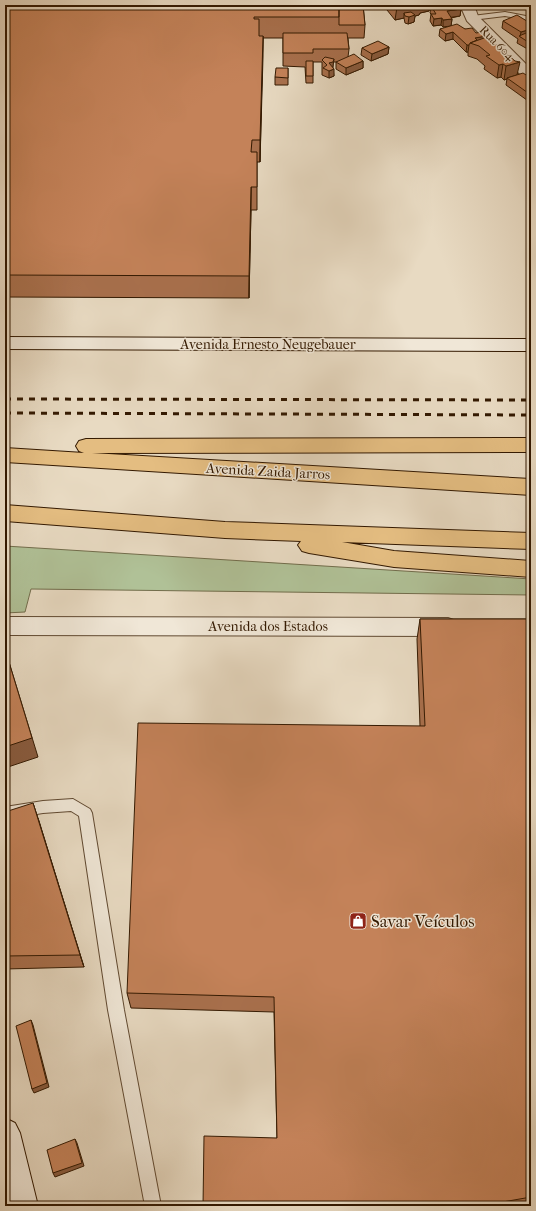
<svg xmlns="http://www.w3.org/2000/svg" width="536" height="1211" font-family="'IM FELL French Canon',serif">
  <rect width="100%" height="100%" fill="#e8dac2"/>
  <filter id="stains"><feTurbulence type="fractalNoise" baseFrequency=".005" numOctaves="4"/><feColorMatrix values="0 0 0 0 .2 0 0 0 0 .09 0 0 0 0 .02 0 0 0 .5 -.17"/></filter>
  <radialGradient id="worn" r=".72"><stop offset=".6" stop-color="#630" stop-opacity="0"/><stop offset="1" stop-color="#630" stop-opacity=".3"/></radialGradient>
  <!-- green -->
  <path fill="#b0c197" stroke="#726d4c" d="M5,546l526,33v16l-500,-6 -6,23 -20,1z"/>
  <g fill="none" stroke-linecap="round" stroke-linejoin="round">
    <defs>
      <path id="lane" d="M505,12l26,5v4l-26,-5 -33,4 -4,-2 4,-2z
        M73,799l17,10 2,4 32,197 37,196h-16l-37,-196 -29,-194 -8,-5 -28,2 -38,6v-12l38,-6z"/>
      <path id="street" d="M460,5h14l4,11 53,53v12l-5,-1 -59,-59z
        M5,617l443,1 8,3 3,6 -3,6 -8,3 -443,-1z"/>
      <path id="secondary" d="M5,337l526,2v12l-526,-2z
        M5,1118l10,5 5,10 18,73h-30l-3,-12z"/>
      <path id="highway" d="M531,438v14l-439,1 439,26v16l-526,-33v-14l79,5 -5,-2 -3,-5 3,-5 7,-2z
        M5,505l220,17 306,11v16l-189,-7 52,9 137,10v16l-137,-10 -85,-14 -7,-2 -4,-6 3,-4 -76,-3 -220,-17z"/>
    </defs>
    <!-- lane casing -->
    <use href="#lane" stroke="#604931" stroke-width="2"/>
    <!-- street casing -->
    <use href="#street" stroke="#604931" stroke-width="2"/>
    <!-- secondary casing -->
    <use href="#secondary" stroke="#331901" stroke-width="2"/>
    <!-- highway casing -->
    <use href="#highway" stroke="#331901" stroke-width="2"/>
    <!-- lane -->
    <use href="#lane" fill="#f0e7d7" fill-rule="evenodd"/>
    <!-- street -->
    <use href="#street" fill="#f0e7d7" fill-rule="evenodd"/>
    <!-- secondary -->
    <use href="#secondary" fill="#f0e7d7" fill-rule="evenodd"/>
    <!-- highway -->
    <use href="#highway" fill="#e4bd81" fill-rule="evenodd"/>
    <!-- rail -->
    <path stroke="#331901" stroke-width="3" stroke-dasharray="6 6" stroke-linecap="butt" d="M5,399l526,1
      M5,413l526,2"/>
  </g>
  <!-- wall -->
  <path fill="#a9704d" stroke="#331901" d="M5,5h358l2,20 -1,13h-16l1,11 -1,8 15,4v7l-17,7 -10,-6v-7h-3v6l1,8 -5,2 -7,-3v-13h-9v21h-7l-1,-16 -22,-1v-28h-20l-3,124h-3v48h-6l-2,88 -244,-1z
    M383,5h47l-1,6 -9,2 -1,2 -4,1 -1,6 -6,2 -3,-1 -1,-5 -9,2z
    M431,6l30,3 -1,7 -9,2 1,1 -1,7 -8,1 -2,-2 -8,1 -3,-5 1,-7 -1,-1z
    M503,21l27,2 1,-1v29l-14,-8 1,-4 -16,-11z
    M440,29h25l11,4 9,5 33,36 13,4v25l-25,-18 1,-6 -3,1 -3,-3 -4,1 -13,-9 1,-3 -8,-7 -9,-3v-4h-2l-13,-13 -8,2 -6,-5z
    M389,47l-1,7 -17,7 -10,-6 1,-7z
    M288,68v17h-13v-8z
    M420,619h111v586l-6,1h-322l74,-68 -3,-126 -143,-4 -4,-15 293,-267 -3,-87z
    M5,812l33,6 46,149 -79,2z"/>
  <!-- shaded-wall -->
  <path fill="#895b3e" stroke="#331901" d="M405,5h25l-1,6 -9,2 -1,2 -4,1 -1,6 -6,2 1,-7 -5,-4v5l-9,2 2,-13z
    M461,9l-1,7 -14,2 1,-7z
    M442,18l-1,7 -8,1 1,-7z
    M452,19l-1,7 -8,1v-7z
    M531,29v6l-11,2 1,-5z
    M453,32v7l-8,2 1,-7z
    M263,36v21l-3,105v-22z
    M486,36l-1,7 -11,1 1,-6z
    M467,45h2l-1,7h-2z
    M389,47l-1,7 -17,7 1,-7z
    M334,59l-1,7 -1,3 -3,-6z
    M363,61v7l-17,7v-7z
    M520,62l-3,13 -10,3v1l-3,1 2,-14z
    M503,64l-2,13 -4,1 2,-13z
    M334,69v7l-5,2v-7z
    M251,187v23l-2,88v-22z
    M5,649l33,108 -33,11z
    M33,803l5,15 46,149 -4,-12z
    M31,1020l2,5 16,62 -15,6 -2,-4z
    M75,1139l2,4 7,23 -29,11 -2,-4z"/>
  <!-- building -->
  <path fill="#c48259" stroke="#331901" d="M5,5h334v12h-85v2h5v17h4l-3,104h-8l-1,12h6v35h-6l-2,89 -244,-1z
    M339,5h24l2,20h-26z
    M395,5h10l-8,2z
    M441,5h16l4,4 -14,2 5,8 -9,1 -1,-2 -8,1 -3,-5h5l-5,-8z
    M411,12l4,3 -6,2 -4,-1 -1,-3z
    M517,15l13,8 1,-1v7l-10,3 -18,-11z
    M457,24l8,5 7,-1 4,5 6,-1 4,4 -11,2 2,2 -7,3 -1,2h-2l-14,-13 -7,2 -6,-5z
    M531,31v13l-12,-8z
    M283,33h64l2,16h-36v4h-30z
    M487,37l28,24 5,1 -14,4 -3,-2 -4,1 -13,-9 4,-1 -11,-9 -9,-3z
    M378,41l11,6 -17,7 -10,-6z
    M354,54l9,7 -17,7 -10,-6z
    M325,57l9,2 -1,3 -4,1 5,6 -5,2 -6,-3 4,-3 -5,-5z
    M306,61h7v15h-7z
    M276,68h12v10l-13,-1z
    M523,73l8,5v17l-24,-17z
    M420,619h111v578l-51,9h-180l-1,-2 -70,2h-26l1,-70 73,2 -3,-141 -147,-4 11,-270 287,3z
    M5,649l27,89 -27,9z
    M33,803l47,152 -75,1v-144z
    M31,1020l16,63 -15,6 -16,-63z
    M75,1139l7,24 -29,10 -6,-23z"/>
  <!-- icons -->
  <defs>
    <symbol id="shop-square" viewBox="-11 -11 22 22"><rect x="-9" y="-9" width="18" height="18" rx="4" fill="#8f2418" stroke="#f0e7d7"/><path d="M-5-2.5h2.3a2.7 3.5 0 0 1 5.4 0H5L5.5 6h-11ZM-1.5-2.5h3a1.5 2.3 0 0 0-3 0Z" fill="#fff"/></symbol>
  </defs>
  <g fill-rule="evenodd">
    <use href="#shop-square" x="348" y="911" width="20" height="20"/>
  </g>
  <g text-anchor="middle" stroke-width="3" stroke-linejoin="round" paint-order="stroke">
    <!-- far-street labels -->
    <g font-size="12" fill="#331901" stroke="#f0e7d7">
      <text transform="translate(497 43) rotate(45)" y="4">Rua 604</text>
    </g>
    <!-- street labels -->
    <g font-size="14" fill="#331901" stroke="#f0e7d7">
      <text x="268" y="349">Avenida Ernesto Neugebauer</text>
      <text transform="translate(268 471) rotate(3)" y="5">Avenida Zaida Jarros</text>
      <text x="268" y="631">Avenida dos Estados</text>
    </g>
    <!-- near-poi labels -->
    <g font-size="17" fill="#331901" stroke="#f0e7d7" text-anchor="start">
      <text x="371" y="927">Savar Veículos</text>
    </g>
  </g>
  <!-- margin -->
  <rect width="536" height="1211" fill="none" stroke="#e8dac2" stroke-width="20"/>
  <rect x="6" y="6" width="524" height="1199" fill="none" stroke="#331901" stroke-width="2"/>
  <rect x="10" y="10" width="516" height="1191" fill="none" stroke="#331901"/>
  <rect width="100%" height="100%" filter="url(#stains)"/>
  <rect width="100%" height="100%" fill="url(#worn)"/>
</svg>
